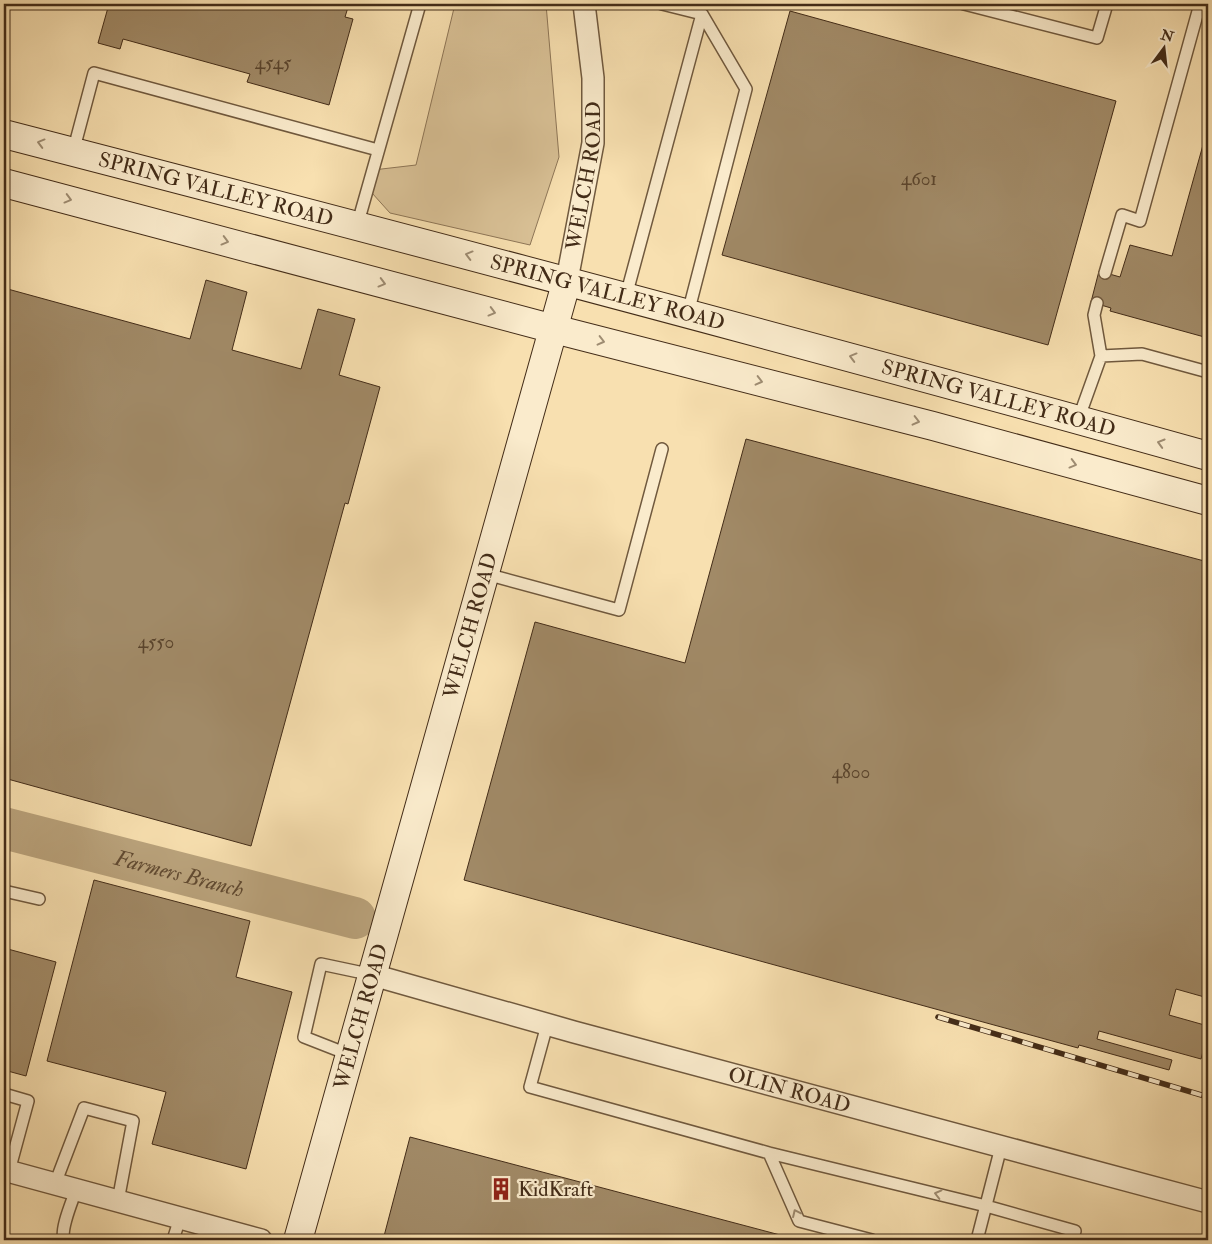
<svg xmlns="http://www.w3.org/2000/svg" width="1212" height="1244" font-family="'IM FELL Double Pica',serif">
  <rect width="100%" height="100%" fill="#f8e0b0"/>
  <filter id="stains"><feTurbulence type="fractalNoise" baseFrequency=".004" numOctaves="4"/><feColorMatrix values="0 0 0 0 .2 0 0 0 0 .09 0 0 0 0 .02 0 0 0 .5 -.17"/></filter>
  <radialGradient id="worn" r=".72"><stop offset=".6" stop-color="#630" stop-opacity="0"/><stop offset="1" stop-color="#630" stop-opacity=".3"/></radialGradient>
  <!-- green -->
  <path fill="#d9c196" stroke="#8e7657" d="M455,4h91l13,153 -29,88 -140,-32 -18,-20 1,-23 43,-5z"/>
  <g fill="none" stroke-linecap="round" stroke-linejoin="round">
    <!-- river -->
    <path stroke="#baa37c" stroke-width="42" id="s1" d="M4,828l351,90"/>
  </g>
  <!-- building -->
  <path fill="#a18a67" stroke="#432c18" d="M4,4h7l-7,26z
    M109,4h240l-4,13 8,2 -24,86 -82,-23 3,-8 -127,-35 -3,10 -22,-6z
    M790,11l326,90 -68,244 -326,-90z
    M1208,127v211l-98,-27 1,-3 -20,-6 8,-31 21,6 10,-32 42,11z
    M206,280l41,12 -15,58 69,19 17,-60 37,10 -16,56 41,12 -32,117 -3,-1 -94,343 -247,-68v-490l186,51z
    M746,439l462,123v436l-32,-9 -7,26 39,11v6l-7,27 -102,-28 -2,8 75,21 -3,10 -90,-25 -1,3 -614,-168 71,-258 150,41z
    M94,880l156,41 -14,56 56,15 -46,177 -94,-25 14,-52 -119,-31z
    M4,948l52,14 -30,114 -22,-6z
    M410,1137l389,103h-416z"/>
  <g fill="none" stroke-linecap="round" stroke-linejoin="round">
    <defs>
      <path id="lane" d="M964,4l133,34 10,-34
        M73,152l21,-79 284,77
        M357,226l63,-222
        M1105,273l17,-58 18,6 60,-217
        M626,296l76,-282 -40,-10
        M1097,303l-3,12 7,41
        M688,313l58,-224 -44,-75
        M1078,420l23,-64 41,-2 66,18
        M486,574l133,36 43,-161
        M4,891l35,8
        M547,1025l-17,62 239,66 217,53 89,25 -3,9
        M350,1055l-46,-18 17,-73 52,11
        M4,1094l24,7 -19,70
        M769,1153l30,68 73,19
        M55,1184l29,-76 49,13 -15,80
        M64,1240c-4,-11 8,-38 12,-50
        M173,1240l7,-22
        M977,1240l24,-93"/>
      <g id="street">
        <path id="s2" d="M567,280l26,-137v-65l-9,-74"/>
        <path id="s3" d="M373,975l201,57 634,170"/>
        <path d="M4,1170l257,70"/>
      </g>
      <g id="secondary">
        <path id="s4" d="M4,134c402,104 804,210 1204,322"/>
        <path d="M4,183l550,146 379,97 275,75"/>
        <path id="s5" d="M298,1240l269,-960"/>
      </g>
    </defs>
    <!-- lane casing -->
    <use href="#lane" stroke="#70593e" stroke-width="14"/>
    <!-- street casing -->
    <use href="#street" stroke="#70593e" stroke-width="24"/>
    <!-- secondary casing -->
    <use href="#secondary" stroke="#432c18" stroke-width="30"/>
    <!-- lane -->
    <use href="#lane" stroke="#faebcc" stroke-width="11"/>
    <!-- street -->
    <use href="#street" stroke="#faebcc" stroke-width="21"/>
    <!-- secondary -->
    <use href="#secondary" stroke="#faebcc" stroke-width="28"/>
    <defs>
      <path id="rail" d="M938,1017l270,80"/>
    </defs>
    <!-- rail casing -->
    <use href="#rail" stroke="#432c18" stroke-width="5.5"/>
    <!-- rail -->
    <use href="#rail" stroke="#faebcc" stroke-width="4" stroke-dasharray="11" stroke-linecap="butt"/>
  </g>
  <!-- one-way arrows -->
  <defs><path id="oneway-chevron" d="M-2-3.5L2.5 0L-2 3.5" fill="none" stroke-width="1.6" stroke-linecap="round" stroke-linejoin="round" transform="scale(1.25)"/></defs>
  <g stroke="#9e8c72">
    <use href="#oneway-chevron" transform="translate(41 143) rotate(-165)"/>
    <use href="#oneway-chevron" transform="translate(68 199) rotate(15)"/>
    <use href="#oneway-chevron" transform="translate(225 241) rotate(15)"/>
    <use href="#oneway-chevron" transform="translate(469 255) rotate(-165)"/>
    <use href="#oneway-chevron" transform="translate(382 283) rotate(15)"/>
    <use href="#oneway-chevron" transform="translate(492 312) rotate(15)"/>
    <use href="#oneway-chevron" transform="translate(601 341) rotate(14)"/>
    <use href="#oneway-chevron" transform="translate(853 357) rotate(-165)"/>
    <use href="#oneway-chevron" transform="translate(759 381) rotate(14)"/>
    <use href="#oneway-chevron" transform="translate(916 421) rotate(14)"/>
    <use href="#oneway-chevron" transform="translate(1161 443) rotate(-164)"/>
    <use href="#oneway-chevron" transform="translate(1073 464) rotate(15)"/>
    <use href="#oneway-chevron" transform="translate(938 1194) rotate(-166)"/>
    <use href="#oneway-chevron" transform="translate(796 1213) rotate(-115)"/>
  </g>
  <!-- icons -->
  <defs>
    <symbol id="building-bare" viewBox="-9 -9 18 18"><path d="M-4-6H4V6H1V3H-1V6H-4ZM-2.5-4.3h1.7v1.8h-1.7ZM.8-4.3h1.7v1.8H.8ZM-2.5-1h1.7V.8h-1.7ZM.8-1h1.7V.8H.8Z" fill="#8f2418" stroke="#faebcc" stroke-width="2.5" paint-order="stroke"/></symbol>
  </defs>
  <g fill-rule="evenodd">
    <use href="#building-bare" x="485" y="1173" width="32" height="32"/>
  </g>
  <g text-anchor="middle" stroke-width="4.5" stroke-linejoin="round" paint-order="stroke">
    <!-- number labels -->
    <g font-size="19" fill="#5a442c">
      <text x="273" y="69">4545</text>
      <text x="919" y="185">4601</text>
      <text x="156" y="648">4550</text>
      <text x="851" y="778">4800</text>
    </g>
    <!-- street labels -->
    <g font-size="21" fill="#432c18" stroke="#faebcc">
      <text dy="7" stroke="none"><textPath href="#s2" startOffset="106">WELCH ROAD</textPath></text>
      <text dy="7" stroke="none"><textPath href="#s4" startOffset="219">SPRING VALLEY ROAD</textPath></text>
      <text dy="7" stroke="none"><textPath href="#s4" startOffset="624">SPRING VALLEY ROAD</textPath></text>
      <text dy="7" stroke="none"><textPath href="#s4" startOffset="1029">SPRING VALLEY ROAD</textPath></text>
      <text dy="7" stroke="none"><textPath href="#s5" startOffset="638">WELCH ROAD</textPath></text>
      <text dy="7" stroke="none"><textPath href="#s5" startOffset="232">WELCH ROAD</textPath></text>
      <text dy="7" stroke="none"><textPath href="#s3" startOffset="432">OLIN ROAD</textPath></text>
    </g>
    <!-- poi labels -->
    <g font-size="21" fill="#432c18" stroke="#faebcc" text-anchor="start">
      <text x="518" y="1196">KidKraft</text>
    </g>
    <!-- water labels -->
    <g font-size="22" font-style="italic" fill="#614a31" stroke="#faebcc">
      <text dy="8" stroke="none"><textPath href="#s1" startOffset="181">Farmers Branch</textPath></text>
    </g>
  </g>
  <!-- margin -->
  <rect width="1212" height="1244" fill="none" stroke="#f8e0b0" stroke-width="20"/>
  <rect x="5" y="5" width="1202" height="1234" fill="none" stroke="#432c18" stroke-width="2.5"/>
  <rect x="10" y="10" width="1192" height="1224" fill="none" stroke="#432c18"/>
  <!-- north arrow -->
  <g transform="translate(1164 48) rotate(15)" stroke="#faebcc" stroke-width="4" paint-order="stroke">
  <path d="M0-4L9 19L0 12L-9 19Z" fill="#432c18"/>
  <text y="-8" font-size="14" font-weight="bold" text-anchor="middle" fill="#432c18">N</text>
  </g>
  <rect width="100%" height="100%" filter="url(#stains)"/>
  <rect width="100%" height="100%" fill="url(#worn)"/>
</svg>
